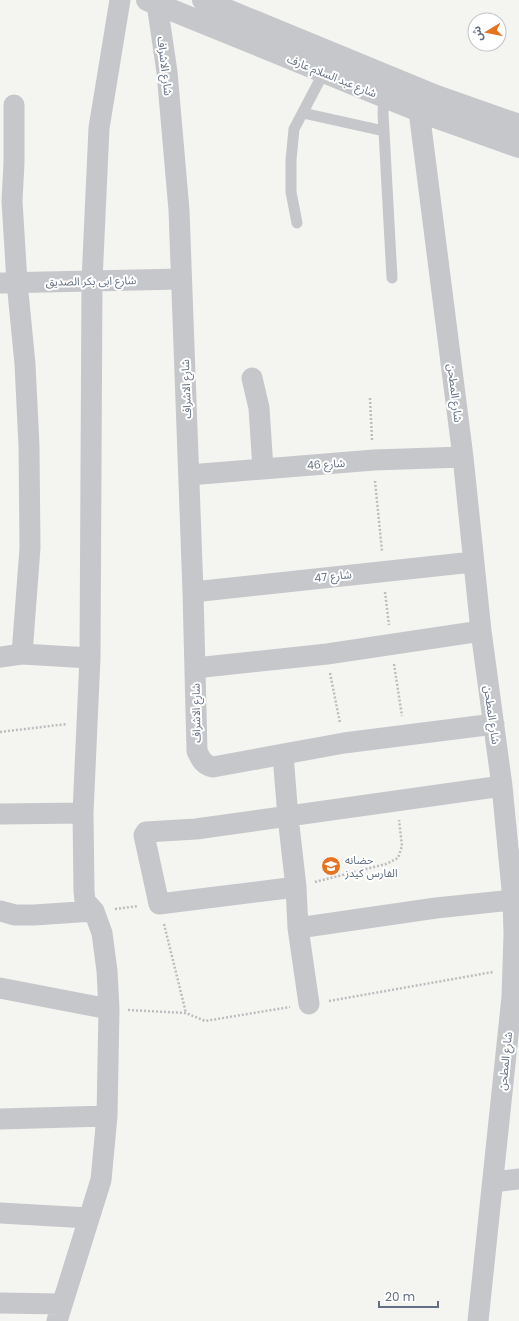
<svg xmlns="http://www.w3.org/2000/svg" width="519" height="1321" font-family="Poppins,'Noto Sans Arabic',sans-serif">
  <rect width="100%" height="100%" fill="#f4f5f1"/>
  <g fill="none" stroke-linecap="round" stroke-linejoin="round">
    <!-- path -->
    <path stroke="#bcbdc0" stroke-width="2.5" stroke-dasharray="2 2" stroke-linecap="butt" d="M370,398l2,42
      M375,481l7,70
      M385,592l4,33
      M394,664l8,52
      M330,673l10,50
      M0,732l67,-8
      M315,882l71,-18 12,-6 4,-12 -3,-26
      M115,909l23,-3
      M164,924l22,89
      M329,1001l164,-29
      M128,1010l58,3 19,8 85,-14"/>
    <!-- service -->
    <path stroke="#c5c7cb" stroke-width="11" d="M384,97l-1,16 9,165
      M303,113l81,18
      M297,223l-6,-31v-32l3,-31 30,-57"/>
    <!-- minor -->
    <path stroke="#c5c7cb" stroke-width="21" d="M157,4l10,68 12,138 14,382 4,159c4,9 7,14 16,16l131,-24 150,-19
      M14,105v58l-2,38 5,81 8,82 4,82 1,102 -8,106
      M419,111l44,346 18,174 21,155 11,114 1,34 -2,63 -34,324
      M0,283l181,-4
      M252,378l7,30 4,61
      M189,475l185,-15 89,-3
      M193,592l280,-30
      M0,657l22,-3 68,4
      M195,668l132,-14 154,-23
      M283,755l5,62 8,70 2,41 11,76
      M0,814l83,-1
      M296,887l-137,17 -15,-69 2,-3 50,-3 306,-43
      M0,911l15,4h19l60,-4
      M298,928l138,-20 77,-8
      M0,988l109,21
      M0,1119l107,-3
      M493,1182l26,-3
      M0,1213l89,5
      M0,1303l61,1
      M57,1321l44,-141 6,-64 2,-107 -2,-38 -5,-38 -8,-22 -9,-10 -1,-10 -1,-78 7,-155 2,-377 7,-153 21,-128"/>
    <!-- tertiary -->
    <path stroke="#c5c7cb" stroke-width="22" d="M147,0l282,115 90,32
      M203,0l233,96 83,29"/>
  </g>
  <!-- icons -->
  <defs>
    <symbol id="school-disc" viewBox="-11 -11 22 22"><circle r="9.5" fill="#e67320" stroke="#fff"/><path d="M0-5L7-2L0 1L-7-2ZM-4 1L0 2.5L4 1V4Q0 6-4 4Z" fill="#fff"/></symbol>
  </defs>
  <g fill-rule="evenodd">
    <use href="#school-disc" x="320" y="855" width="22" height="22"/>
  </g>
  <g text-anchor="middle" stroke-width="4" stroke-linejoin="round" paint-order="stroke">
    <!-- street labels -->
    <g font-size="11" fill="#636f83" stroke="#fff">
      <text transform="translate(165 66) rotate(83)" y="4">شارع الاشراف</text>
      <text transform="translate(332 76) rotate(22)" y="4">شارع عبد السلام عارف</text>
      <text transform="translate(91 281) rotate(-1)" y="4">شارع ابى بكر الصديق</text>
      <text transform="translate(186 389) rotate(-92)" y="4">شارع الاشراف</text>
      <text transform="translate(455 393) rotate(83)" y="4">شارع المطحن</text>
      <text transform="translate(326 464) rotate(-4)" y="4">شارع 46</text>
      <text transform="translate(333 576) rotate(-6)" y="4">شارع 47</text>
      <text transform="translate(196 713) rotate(-91)" y="4">شارع الاشراف</text>
      <text transform="translate(492 715) rotate(82)" y="4">شارع المطحن</text>
      <text transform="translate(505 1061) rotate(-84)" y="4">شارع المطحن</text>
    </g>
    <!-- poi labels -->
    <g font-size="11" fill="#636f83" stroke="#fff" text-anchor="start">
      <text x="345" y="864">حضانه<tspan x="345" dy="13">الفارس كيدز</tspan></text>
    </g>
  </g>
  <!-- north arrow -->
  <g transform="translate(487 32) rotate(260)"><circle r="19" fill="#ffffff" stroke="#c1c5cd"/>
  <path d="M0-3L7 15L0 10L-7 15Z" fill="#e67320"/>
  <text y="-6" font-size="11" font-weight="bold" text-anchor="middle" fill="#636f83">ش</text>
  </g>
  <!-- scale -->
  <path d="M379 1301v6h59v-6" fill="none" stroke="#636f83" stroke-width="2"/>
  <text x="385" y="1301" font-size="12" fill="#636f83" stroke="#ffffff" stroke-width="3" paint-order="stroke">20 m</text>
</svg>
